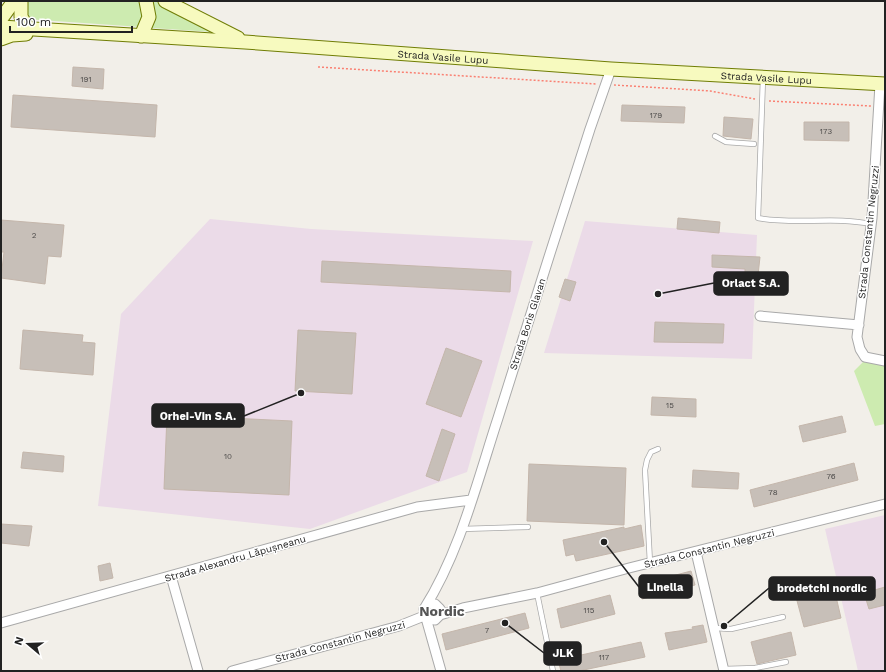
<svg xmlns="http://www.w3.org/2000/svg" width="886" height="672" font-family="'Work Sans',sans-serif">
  <rect width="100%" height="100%" fill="#f2efe9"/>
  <!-- industrial -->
  <path fill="#ebdbe8" d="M210,219l101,10 222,12 -66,231 -157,57 -212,-23 23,-192z
    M585,221l172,14 -5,124 -208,-6z
    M885,515v156h-27l-33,-142z"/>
  <!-- grass -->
  <path fill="#cdebb0" d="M24,1h118l3,11 -4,15 -115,-8z
    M151,1h6l56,31 -61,-4 1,-13z
    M863,362l22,2v60l-10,2 -21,-55z"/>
  <!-- building -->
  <path fill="#c7bfb8" stroke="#c4b6ab" d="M73,67l31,2 -1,20 -31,-3z
    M13,95l144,10 -2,32 -144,-10z
    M622,105l63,2 -1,16 -63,-2z
    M724,117l29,2 -2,20 -28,-3z
    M804,122h45v19l-45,-1z
    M678,218l42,4 -1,11 -42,-4z
    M1,220l63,5 -3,32 -13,-1 -3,28 -44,-6 3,-26h-3z
    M712,255l48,2 -2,18 -13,-1v-5l-33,-2z
    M322,261l189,10 -1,21 -189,-10z
    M565,279l11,3 -6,19 -11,-4z
    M655,322l69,2 -1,19 -69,-1z
    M23,330l60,5 -1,7 13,1 -2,32 -73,-6z
    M298,330l58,3 -4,61 -57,-3z
    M446,348l36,13 -21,56 -35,-13z
    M652,397l44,2v18l-45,-2z
    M167,415l125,6 -3,74 -125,-6z
    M842,416l4,16 -43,10 -4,-16z
    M442,429l13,5 -16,47 -13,-5z
    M23,452l41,4 -1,16 -42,-4z
    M854,463l4,17 -104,27 -4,-17z
    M529,464l97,4 -2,57 -97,-4z
    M693,470l46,3 -1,16 -46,-2z
    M1,524l31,2 -3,20 -28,-3z
    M641,525l3,21 -68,15 -2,-7 -8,2 -3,-16 61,-13v2z
    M110,563l3,15 -13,3 -2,-15z
    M691,571l4,14 -53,14 -4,-14z
    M885,587v18l-16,4 -5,-16z
    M834,588l7,30 -37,9 -8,-30z
    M610,595l5,19 -54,14 -4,-19z
    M525,613l4,15 -83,22 -4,-16z
    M703,625l4,17 -38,8 -4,-17 28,-4 -1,-2z
    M791,632l5,23 -39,9 -6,-22z
    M641,642l4,15 -66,14h-18l-3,-11z"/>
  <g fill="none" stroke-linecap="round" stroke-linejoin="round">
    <defs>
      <path id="lane" d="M763,78l-5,140c37,7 76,-2 113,6
        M715,136l11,6 28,2
        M462,529l66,-2
        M650,563l-5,-93 2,-10 4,-8 7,-3
        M537,593l16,78
        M714,628l17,1 52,-12
        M724,669l31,-1 31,-6"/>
      <path id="street" d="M880,84l-8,134 -15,119 3,12 5,8 20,4
        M760,316l99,9
        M696,552l28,119
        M171,576l27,95
        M428,604h7l5,5v6l-5,5 -9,-2 -2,-9c36,-57 53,-127 74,-191 30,-96 61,-193 92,-289l21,-60
        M440,615l23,-7 74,-15 92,-25 256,-64
        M426,618l15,53
        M1,623l416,-116 54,-7
        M232,671l167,-45 25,-10"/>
      <g id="secondary">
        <path d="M21,1v16l7,11"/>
        <path d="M165,1l73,37"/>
        <path d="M1,19l13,-18"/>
        <path id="s1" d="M1,27l244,15 366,27 274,15"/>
        <path d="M141,36l8,-19 -3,-16"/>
        <path d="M1,39l11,-4 14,-1"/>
      </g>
    </defs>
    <!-- lane casing -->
    <use href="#lane" stroke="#a9a9a9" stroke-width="6"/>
    <!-- street casing -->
    <use href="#street" stroke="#a9a9a9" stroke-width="11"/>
    <!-- secondary casing -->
    <use href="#secondary" stroke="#707d05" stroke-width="15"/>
    <!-- path -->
    <path stroke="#fa8072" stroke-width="1.5" stroke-dasharray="2 2" stroke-linecap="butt" d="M318,67l278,17
      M614,85l96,6 45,8
      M769,101l102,5"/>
    <!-- lane -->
    <use href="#lane" stroke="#fff" stroke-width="4.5"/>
    <!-- street -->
    <use href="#street" stroke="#fff" stroke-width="9"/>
    <!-- secondary -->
    <use href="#secondary" stroke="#f7fabf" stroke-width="13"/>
  </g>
  <g text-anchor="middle" stroke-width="3" stroke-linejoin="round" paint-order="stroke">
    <!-- number labels -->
    <g font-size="8" fill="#4b4948">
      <text x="86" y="82">191</text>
      <text x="656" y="118">179</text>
      <text x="826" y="134">173</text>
      <text x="34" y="238">2</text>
      <text x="670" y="408">15</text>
      <text x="228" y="459">10</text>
      <text x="831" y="479">76</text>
      <text x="773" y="495">78</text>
      <text x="589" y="613">115</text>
      <text x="487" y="633">7</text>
      <text x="604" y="660">117</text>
    </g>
    <!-- street labels -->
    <g font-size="10" fill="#222" stroke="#fff">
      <text dy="4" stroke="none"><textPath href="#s1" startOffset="443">Strada Vasile Lupu</textPath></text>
      <text dy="4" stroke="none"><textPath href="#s1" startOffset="767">Strada Vasile Lupu</textPath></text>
      <text transform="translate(868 232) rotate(-84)" y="4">Strada Constantin Negruzzi</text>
      <text transform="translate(527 324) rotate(-72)" y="4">Strada Boris Glavan</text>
      <text transform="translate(709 548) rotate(-14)" y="4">Strada Constantin Negruzzi</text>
      <text transform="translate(235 558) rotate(-16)" y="4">Strada Alexandru Lăpușneanu</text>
      <text transform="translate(340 641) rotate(-15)" y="4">Strada Constantin Negruzzi</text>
    </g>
    <!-- district labels -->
    <g font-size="14" font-weight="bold" fill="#555" stroke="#fff">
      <text x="442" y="616">Nordic</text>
    </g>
  </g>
  <!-- callouts -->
  <path fill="none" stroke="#222" stroke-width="1.5" d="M658 294L714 283M301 393L244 416M604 542L639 587M724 626L769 588M505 623L544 653"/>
  <g fill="#222" stroke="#fff" stroke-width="1.5">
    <circle cx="658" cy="294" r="4"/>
    <circle cx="301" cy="393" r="4"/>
    <circle cx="604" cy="542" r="4"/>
    <circle cx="724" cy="626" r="4"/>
    <circle cx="505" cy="623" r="4"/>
  </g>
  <g fill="#222" stroke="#222" stroke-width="1.5">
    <rect x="714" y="272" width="74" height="23" rx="4"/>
    <rect x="152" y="404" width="92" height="23" rx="4"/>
    <rect x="639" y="575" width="53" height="23" rx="4"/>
    <rect x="769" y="577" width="106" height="23" rx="4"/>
    <rect x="544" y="642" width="37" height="23" rx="4"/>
  </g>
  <g font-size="11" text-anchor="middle" font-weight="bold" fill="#fff">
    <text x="751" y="287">Orlact S.A.</text>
    <text x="198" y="420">Orhei-Vin S.A.</text>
    <text x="665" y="591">Linella</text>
    <text x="822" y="592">brodetchi nordic</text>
    <text x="563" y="657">JLK</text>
  </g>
  <!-- border -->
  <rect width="886" height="672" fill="none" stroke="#222222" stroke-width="4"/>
  <!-- north arrow -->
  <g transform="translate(28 644) rotate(289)" stroke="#ffffff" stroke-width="3" paint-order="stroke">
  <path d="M0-3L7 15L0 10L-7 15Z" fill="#222222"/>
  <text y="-6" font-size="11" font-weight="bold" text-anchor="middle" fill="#222222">N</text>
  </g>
  <!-- scale -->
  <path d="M10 26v6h122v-6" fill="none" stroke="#222222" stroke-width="2"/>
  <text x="16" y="26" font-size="12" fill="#222222" stroke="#ffffff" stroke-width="3" paint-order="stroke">100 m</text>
</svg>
